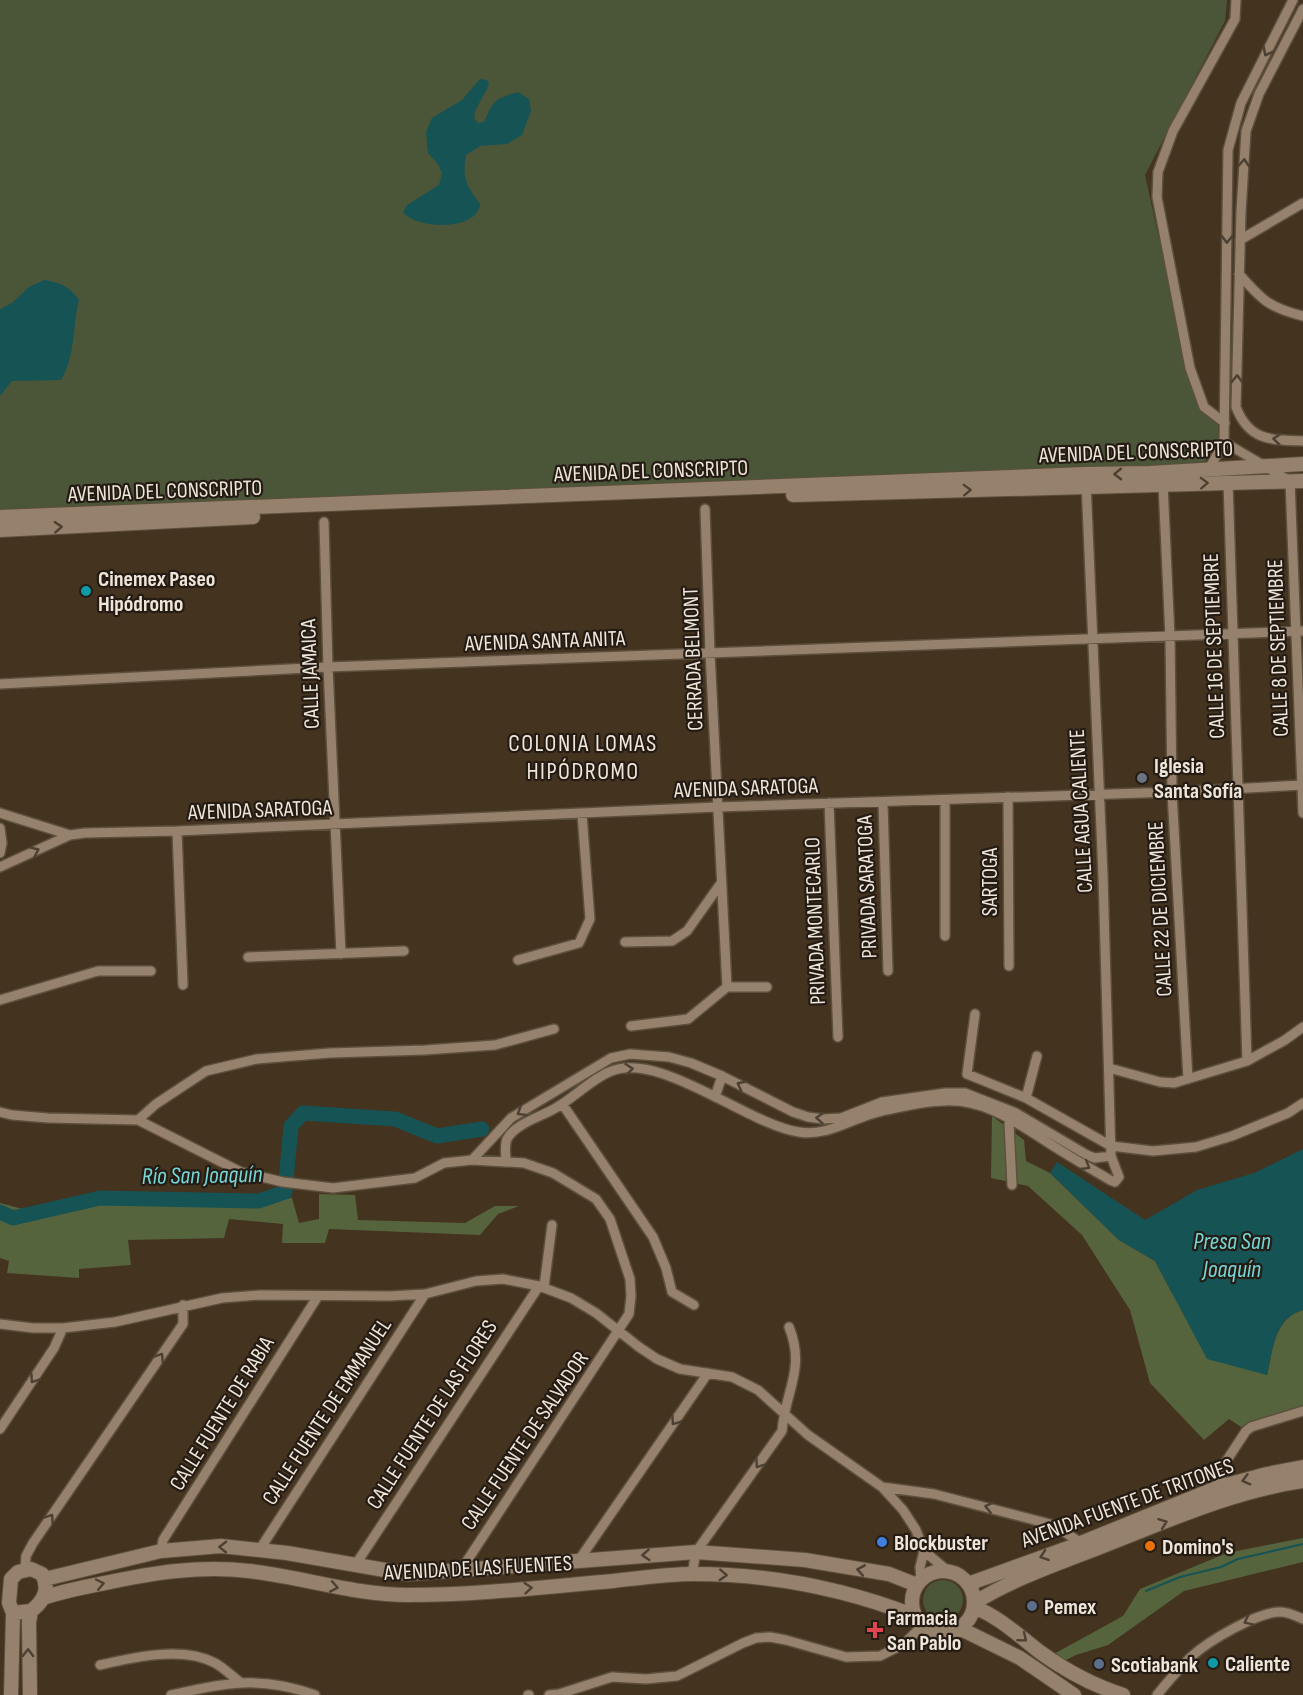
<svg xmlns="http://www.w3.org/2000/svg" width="1303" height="1695" font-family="'Sofia Sans Condensed',sans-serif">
  <rect width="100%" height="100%" fill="#44331f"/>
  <!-- green -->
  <path fill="#4b5638" d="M0,0h1227l-2,21 -80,154 32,146 25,88 16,16v16l-16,25 -1119,42 -83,2z
    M923 1600a20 20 0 1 1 40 0a20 20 0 1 1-40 0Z"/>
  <!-- forest -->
  <path fill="#56643e" d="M992,1116l32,24 2,21 24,12 69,67 36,21 17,32 95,82c6,-25 7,-57 36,-65v95c-20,11 -42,12 -62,22l-12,-8 -25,21 -54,-57 -20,-73 -48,-75 -54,-49 -37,-8z
    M319,1194l36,1 3,25 107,3 30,-17h24l-21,8 -18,21 -151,-6 -4,14h-43l1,-19 -54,-5 -5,19 -96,2 3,25 -52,4v9l-72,-5 2,-12 -9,-3v-55l34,9 67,-16 130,6 61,-4 7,25 20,-4z
    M1303,1538v24l-119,29 -76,54 -32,10 -16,8 -8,-8 71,-39 17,-27 87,-36z"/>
  <!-- water -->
  <path fill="#155354" d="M480,79l7,1 2,5 -14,26 -1,7 4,5 6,-1c10,-22 10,-23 34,-30l11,7 2,12 -9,24 -15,9 -27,2 -14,9c-4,24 0,30 14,49 -2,27 -64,26 -77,8l4,-7 32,-20 3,-12 -4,-9 -10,-11 -2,-21 6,-14 30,-18z
    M44,280c15,2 27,7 35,20 -7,27 -3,55 -18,80l-49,1 -12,15v-87l12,-6 17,-16z
    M1303,1149v161c-29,8 -30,40 -36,65l-60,-16 -52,-98 -36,-21 -69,-67 7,-11 88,58 52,-30 57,-17z"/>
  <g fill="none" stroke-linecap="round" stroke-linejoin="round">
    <!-- stream -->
    <path stroke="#155354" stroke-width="2" d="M1146,1591l34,-14 41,-10 17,-8 65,-15"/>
    <!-- river -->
    <path stroke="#155354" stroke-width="15" d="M0,1212l13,6 87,-20 159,3 26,-9 6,-66 12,-13 92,6 42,17 45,-7"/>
    <defs>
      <path id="street" d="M1303,9l-44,85 -13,37 -5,81 -5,195c13,34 35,33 67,34
        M1240,240l63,-37
        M1239,274c22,25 30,34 64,42
        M1225,423l-21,-16 -14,-39 -33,-171 1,-25 15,-41 62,-112 1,-19
        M1224,442l66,39 13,332
        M1209,469l15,-27 4,-292 13,-47 52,-103
        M1228,482l19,579
        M1163,484l7,153 2,155 16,287
        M705,509l5,144 17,334
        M324,522l4,145 13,287
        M0,684l328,-17 975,-36
        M1008,797l1,169
        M829,803l9,234
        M883,803l5,168
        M0,813l70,22
        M0,828l2,15 -2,10
        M177,831l6,154
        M0,867l70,-32 15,-2 92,-2 540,-24 455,-15 131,-7
        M945,936v-136
        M625,942l47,-1 15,-10 34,-48
        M248,957l156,-6
        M518,960l61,-17 11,-24 -8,-105
        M727,987h40
        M0,1000l98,-29h53
        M975,1014l-8,60 59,24 85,48 42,5 43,-4 36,-11 56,-23 15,-10
        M631,1026l57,-7 39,-32
        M1109,1068l51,14 14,1 73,-22 38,-21 18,-13
        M715,1097l7,-21
        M1026,1098l11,-42
        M563,1105l90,132 13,31 6,24 22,13
        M0,1112l12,3 36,3 90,2 103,52 42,10 50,6 82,-10 29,-15 28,-3 52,3 29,10 43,26 14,20 20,60 1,17 -2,18 -168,256
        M138,1120l18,-16 50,-33 51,-12 73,-6 95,-3 70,-5 59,-16
        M472,1160l39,-42 100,-60 19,-4 39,3 22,6 31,13 71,36 15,5 15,2 18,-1 41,-16 63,-9h20l51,20 71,42 8,3 16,-2
        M506,1162c0,-8 -2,-16 1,-23 7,-14 32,-22 45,-29 20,-10 38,-30 57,-38 49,-23 139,53 190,60 30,5 54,-15 83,-21 20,-4 42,-10 62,-10 39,-2 69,19 100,39 21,14 44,27 66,40l5,2 4,-5 -8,-21 -8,-280 -17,-394
        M1012,1185l-3,-61 6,-9
        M544,1287l8,-62
        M0,1324l33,4h30l52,-6 107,-24 38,-3 130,1 35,-2 51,-13 27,-2 36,7 32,12 25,15 43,34 18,12 23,10 52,8 26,13 50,45 74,52 21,23 13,20 8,21 25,21
        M0,1429l54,-81 9,-20
        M882,1487l52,7 120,31 27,18
        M1219,1487l6,-24 21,-32 5,-4 52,-16
        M260,1549l165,-255
        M161,1551l2,-11 155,-244
        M579,1560l129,-187
        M356,1564l183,-278
        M25,1570l1,-14 7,-13 150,-219v-19
        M692,1574l4,-22 86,-121c3,-40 24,-62 7,-104
        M921,1580l-1,-13 4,-16
        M100,1665c34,-8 83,-19 115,-2 9,5 17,13 26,20
        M171,1695c54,-12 90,-20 144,0
        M528,1695h1
        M549,1695l10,-1 53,-17 34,2 31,-3 66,-33 13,-5 14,-1 16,3 60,17 34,-1 24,-12 19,-19
        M1157,1695c11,-14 22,-26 34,-38 17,-16 68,-46 90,-45 7,0 15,4 22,7"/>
      <path id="secondary" d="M793,495l510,-14
        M0,517l1085,-43 65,-1 153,-9
        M0,530l253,-13
        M31,1569l11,5c8,15 2,27 -11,37l-18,2 -4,-10 2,-24 7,-7z
        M912 1602a31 31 0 1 1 62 0a31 31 0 1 1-62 0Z
        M45,1579l116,-28 60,-5 66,7 121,21 288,-22 109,8 84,14 28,11
        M968,1584l108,-39 143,-58 48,-13 36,-7
        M43,1598c20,-7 41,-11 62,-15 47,-10 95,-18 144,-12 54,6 105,24 160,24 68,0 136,-8 204,-14 27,-3 54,-7 81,-7 75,0 151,15 221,42
        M974,1603c42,-26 89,-41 134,-59 64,-25 126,-53 195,-63
        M974,1607c25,10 44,28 66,45 26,19 52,33 83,43
        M959,1628l61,30 54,37
        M11,1695l2,-82
        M30,1695l-1,-73 2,-11"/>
    </defs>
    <!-- street casing -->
    <use href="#street" stroke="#5d4f3e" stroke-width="12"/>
    <!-- secondary casing -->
    <use href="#secondary" stroke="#5d4f3e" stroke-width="16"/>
    <!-- street -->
    <use href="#street" stroke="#96826c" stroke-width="9"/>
    <!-- secondary -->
    <use href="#secondary" stroke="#96826c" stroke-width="14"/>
  </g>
  <!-- one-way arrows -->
  <defs><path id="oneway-chevron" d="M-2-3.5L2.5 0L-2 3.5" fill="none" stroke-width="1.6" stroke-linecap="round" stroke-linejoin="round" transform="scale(1.5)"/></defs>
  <g stroke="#4c4033">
    <use href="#oneway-chevron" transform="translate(1267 52) rotate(117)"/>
    <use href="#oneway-chevron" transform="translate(1244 163) rotate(-87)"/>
    <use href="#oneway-chevron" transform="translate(1227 239) rotate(91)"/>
    <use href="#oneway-chevron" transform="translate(1237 379) rotate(-89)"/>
    <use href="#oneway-chevron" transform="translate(1277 439) rotate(-174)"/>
    <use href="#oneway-chevron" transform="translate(1118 474) rotate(179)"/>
    <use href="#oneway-chevron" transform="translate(1204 483) rotate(-2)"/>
    <use href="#oneway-chevron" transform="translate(967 490) rotate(-2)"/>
    <use href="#oneway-chevron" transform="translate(58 527) rotate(-3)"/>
    <use href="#oneway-chevron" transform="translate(35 851) rotate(-24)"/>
    <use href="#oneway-chevron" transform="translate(629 1069) rotate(-6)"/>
    <use href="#oneway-chevron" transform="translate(741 1085) rotate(-153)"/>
    <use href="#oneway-chevron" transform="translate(521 1112) rotate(148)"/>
    <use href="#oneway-chevron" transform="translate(820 1118) rotate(-177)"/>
    <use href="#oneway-chevron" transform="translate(1086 1166) rotate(31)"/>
    <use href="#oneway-chevron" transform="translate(160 1357) rotate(-56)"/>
    <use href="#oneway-chevron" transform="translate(34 1379) rotate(124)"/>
    <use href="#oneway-chevron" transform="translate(675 1421) rotate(125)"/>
    <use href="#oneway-chevron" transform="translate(759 1464) rotate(125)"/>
    <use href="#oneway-chevron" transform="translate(1246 1480) rotate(165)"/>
    <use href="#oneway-chevron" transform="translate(989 1507) rotate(-167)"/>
    <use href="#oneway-chevron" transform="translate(50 1518) rotate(-56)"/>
    <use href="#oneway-chevron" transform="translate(1163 1523) rotate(-21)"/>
    <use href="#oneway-chevron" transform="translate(223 1547) rotate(-179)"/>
    <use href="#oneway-chevron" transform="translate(646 1555) rotate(176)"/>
    <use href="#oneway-chevron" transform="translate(1044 1556) rotate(161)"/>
    <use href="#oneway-chevron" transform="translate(861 1570) rotate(-170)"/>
    <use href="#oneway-chevron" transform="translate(723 1575) rotate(3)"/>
    <use href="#oneway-chevron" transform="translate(100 1584) rotate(-12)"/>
    <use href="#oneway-chevron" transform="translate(334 1587) rotate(11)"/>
    <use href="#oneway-chevron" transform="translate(528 1588) rotate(-5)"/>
    <use href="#oneway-chevron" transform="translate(1248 1621) rotate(154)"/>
    <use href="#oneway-chevron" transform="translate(1023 1638) rotate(39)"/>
    <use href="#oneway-chevron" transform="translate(28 1653) rotate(-89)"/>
  </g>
  <!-- markers -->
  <g fill="#0f9aa8" stroke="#241c14" stroke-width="2">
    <circle cx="86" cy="591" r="6"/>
    <circle cx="1213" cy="1663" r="6"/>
  </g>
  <circle fill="#6b7280" stroke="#241c14" stroke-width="2" cx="1142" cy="778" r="6"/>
  <circle fill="#3f7fe0" stroke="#241c14" stroke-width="2" cx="882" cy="1542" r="6"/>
  <circle fill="#e8710a" stroke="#241c14" stroke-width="2" cx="1150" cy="1546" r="6"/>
  <g fill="#5c6f8a" stroke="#241c14" stroke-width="2">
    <circle cx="1032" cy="1606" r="6"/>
    <circle cx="1099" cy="1664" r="6"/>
  </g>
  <path fill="#e0444e" stroke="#241c14" stroke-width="2" d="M872 1621h6v6h6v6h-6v6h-6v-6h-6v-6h6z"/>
  <g text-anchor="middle" stroke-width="4.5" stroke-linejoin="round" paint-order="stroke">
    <!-- street labels -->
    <g font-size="22" fill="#efe5d9" stroke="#241c14">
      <text transform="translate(1136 451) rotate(-2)" y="8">AVENIDA DEL CONSCRIPTO</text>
      <text transform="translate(651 470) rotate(-2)" y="8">AVENIDA DEL CONSCRIPTO</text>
      <text transform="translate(165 490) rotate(-2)" y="8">AVENIDA DEL CONSCRIPTO</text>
      <text transform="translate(545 640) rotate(-2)" y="8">AVENIDA SANTA ANITA</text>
      <text transform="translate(1213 646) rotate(-92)" y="8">CALLE 16 DE SEPTIEMBRE</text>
      <text transform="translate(1277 648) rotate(-92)" y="8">CALLE 8 DE SEPTIEMBRE</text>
      <text transform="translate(692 659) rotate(-92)" y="8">CERRADA BELMONT</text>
      <text transform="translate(309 674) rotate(-92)" y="8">CALLE JAMAICA</text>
      <text transform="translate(746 787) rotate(-2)" y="8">AVENIDA SARATOGA</text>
      <text transform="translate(260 809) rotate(-2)" y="8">AVENIDA SARATOGA</text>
      <text transform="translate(1080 811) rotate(-93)" y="8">CALLE AGUA CALIENTE</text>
      <text transform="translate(989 882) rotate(-90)" y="8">SARTOGA</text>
      <text transform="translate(866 887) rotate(-92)" y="8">PRIVADA SARATOGA</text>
      <text transform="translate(1159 909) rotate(-93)" y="8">CALLE 22 DE DICIEMBRE</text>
      <text transform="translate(814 921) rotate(-92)" y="8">PRIVADA MONTECARLO</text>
      <text transform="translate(326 1411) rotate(-57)" y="8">CALLE FUENTE DE EMMANUEL</text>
      <text transform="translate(221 1413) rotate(-58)" y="8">CALLE FUENTE DE RABIA</text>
      <text transform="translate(431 1414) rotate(-57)" y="8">CALLE FUENTE DE LAS FLORES</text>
      <text transform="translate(524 1440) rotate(-56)" y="8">CALLE FUENTE DE SALVADOR</text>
      <text transform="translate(1127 1502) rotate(-20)" y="8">AVENIDA FUENTE DE TRITONES</text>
      <text transform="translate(478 1567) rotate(-3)" y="8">AVENIDA DE LAS FUENTES</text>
    </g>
    <!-- poi labels -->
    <g font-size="22" font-weight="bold" fill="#efe5d9" stroke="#241c14" text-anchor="start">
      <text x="98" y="586">Cinemex Paseo<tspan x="98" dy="25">Hipódromo</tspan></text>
      <text x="1154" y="773">Iglesia<tspan x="1154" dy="25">Santa Sofía</tspan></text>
      <text x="894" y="1550">Blockbuster</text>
      <text x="1162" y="1554">Domino's</text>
      <text x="1044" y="1614">Pemex</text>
      <text x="887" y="1625">Farmacia<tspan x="887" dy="25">San Pablo</tspan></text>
      <text x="1225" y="1671">Caliente</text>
      <text x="1111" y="1672">Scotiabank</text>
    </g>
    <!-- neighbourhood labels -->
    <g font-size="24" letter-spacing="1.5" fill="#efe5d9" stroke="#241c14">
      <text x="583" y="751">COLONIA LOMAS<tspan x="583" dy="28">HIPÓDROMO</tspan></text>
    </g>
    <!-- water labels -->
    <g font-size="24" font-style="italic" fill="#76d6d6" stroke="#241c14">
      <text transform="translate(202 1175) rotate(-1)" y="8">Río San Joaquín</text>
      <text x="1232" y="1249">Presa San<tspan x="1232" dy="28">Joaquín</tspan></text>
    </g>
  </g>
</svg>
